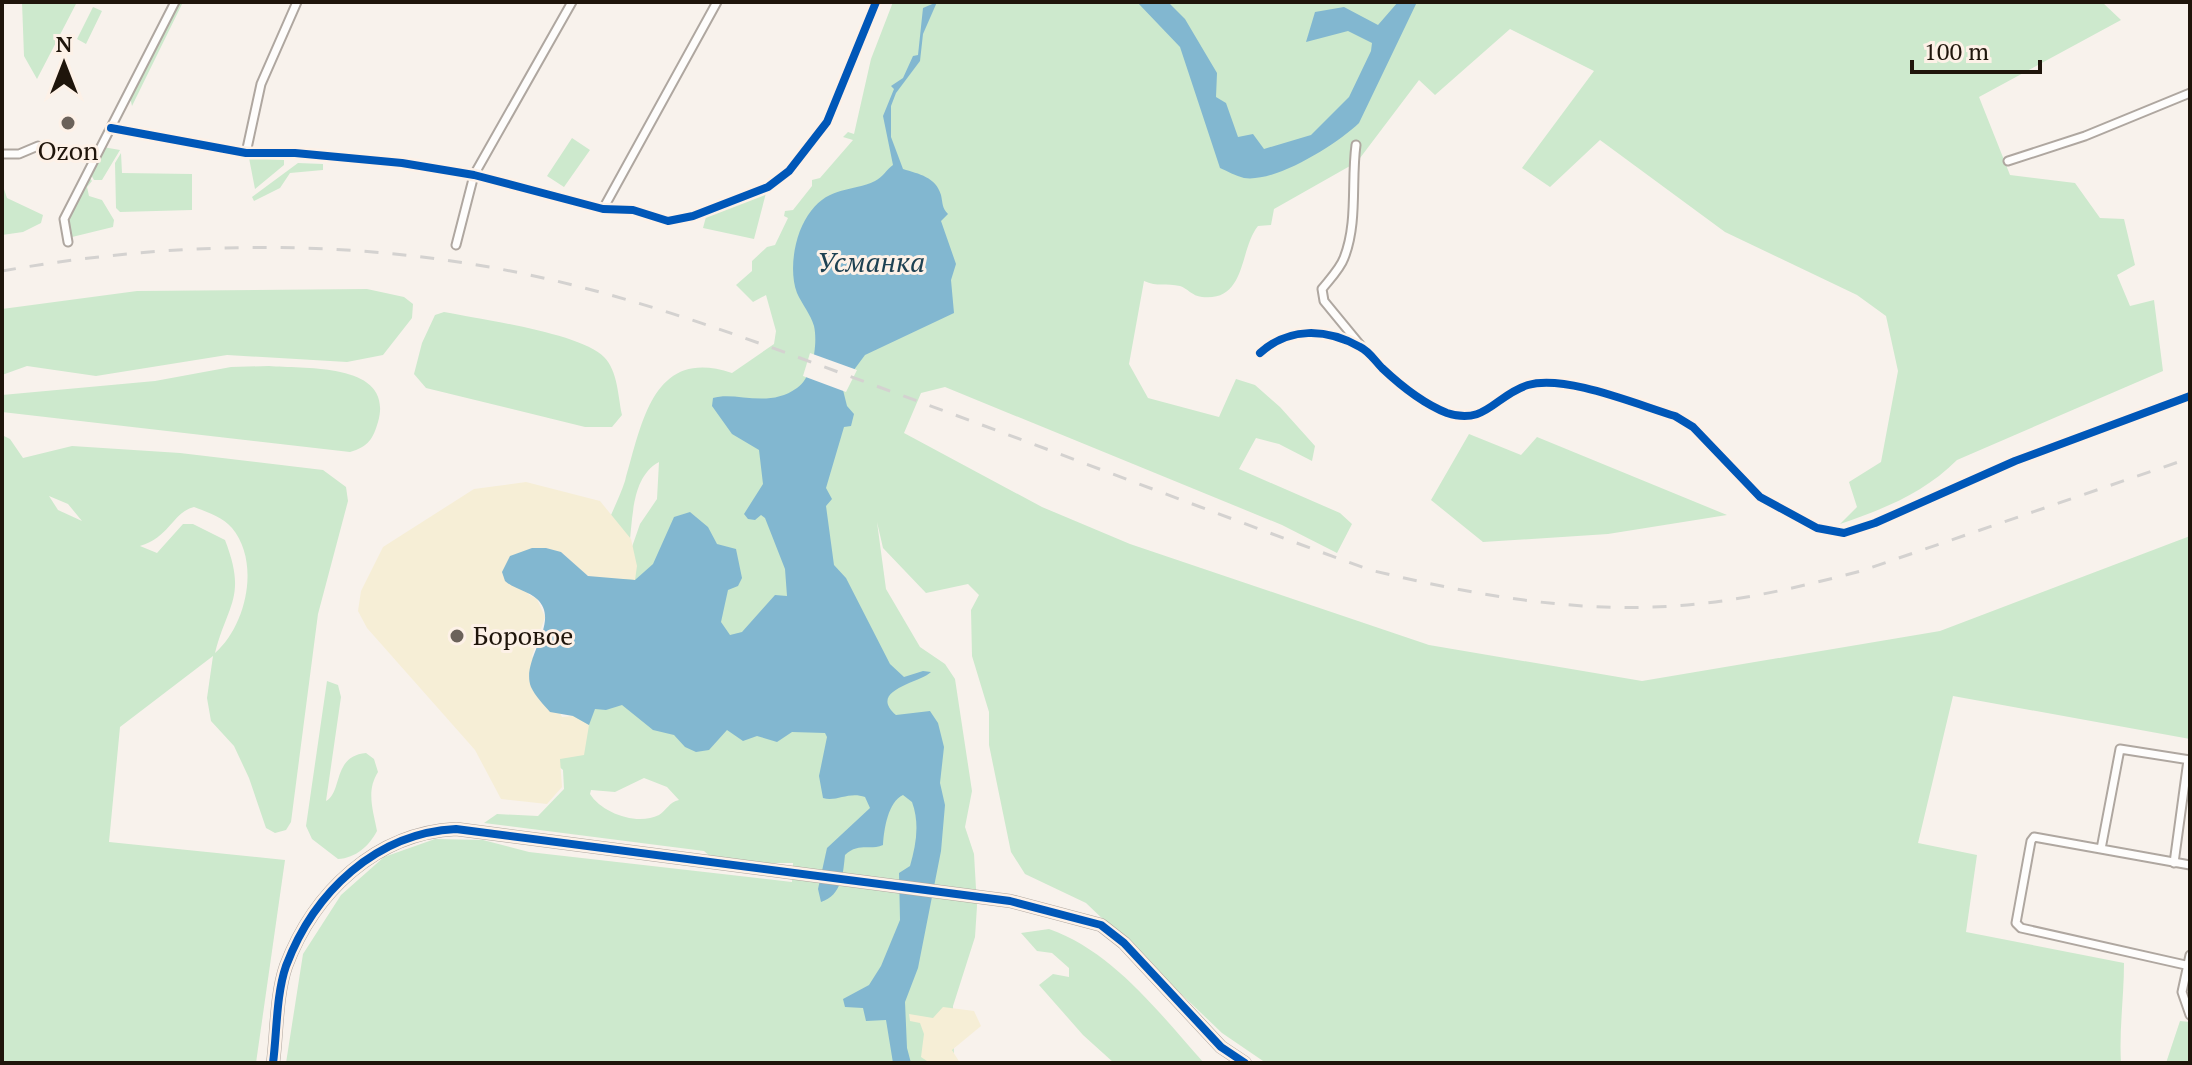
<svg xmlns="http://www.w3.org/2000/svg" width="2192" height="1065" font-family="'PT Serif',serif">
  <rect width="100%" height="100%" fill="#f8f2ec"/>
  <!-- green -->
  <path fill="#cde9cd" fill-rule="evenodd" d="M22,2h55l-40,77 -13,-23z
    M176,2h7l-51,104 -2,-9z
    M893,2h1209l19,18 -142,77 31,78 65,8 25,35 24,1 11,46 -18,10 13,31 24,-6 9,71 -206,89c-33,33 -73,49 -117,64l17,-17 -8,-25 32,-20 17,-91 -12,-55 -29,-21 -132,-63 -125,-92 -50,47 -28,-19 72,-97 -84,-42 -75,66 -16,-15 -62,82 -83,47 -3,16 -13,1c-19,23 -11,76 -56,71 -10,-1 -15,-9 -22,-11 -13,-3 -23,1 -36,-5l-15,83 19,34 71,19 17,-38 19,6 25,22 35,39 -3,15 -33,-17 -23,-6 -17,31 101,44 12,11 -15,29 -55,-28 -337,-138 -24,6 -17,40 138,74 88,37 299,101 213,36 298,-50 250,-95v203l-237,-43 -35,147 59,12 -11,77 158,31c0,34 -5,66 -3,100h-855l-44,-30 -136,-130 -61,-29 -14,-22 -22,-107v-33l-17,-56 -1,-46 8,-15 -11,-11 -42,9 -43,-45 -6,-26 9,67 34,58 25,17 10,15 17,112 -7,36 9,27 3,52 -2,31 -22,69 1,57h-668l17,-109 38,-59 43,-38 51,-18 48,1 46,12 263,30 1,-19h-75l-14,-12 -220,-28 13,-9 41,2 26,-27 -1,-19 -7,-6 84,-240 17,-25 2,-37c-28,15 -26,57 -30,86l-23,-21c6,-15 14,-31 19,-46 17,-58 28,-135 107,-108l42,-29 2,-13 -10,-36 -13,7 -17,-17 16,-14v-10l15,-14 8,-2 13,-27 -4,-2 1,-5 8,-1 19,-24v-6l8,-2 33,-38 -10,-3 5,-5 6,2 17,-75zM644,778l23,9 12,13c-10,2 -12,10 -20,15 -22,11 -57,-2 -69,-21l1,-4 24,2z
    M93,7l9,4 -16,33 -9,-5z
    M572,138l18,12 -26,37 -17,-11z
    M103,147l17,3 -18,30h-8l-4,-7z
    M121,153l1,20 70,1v36l-72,2 -4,-4 -1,-45z
    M249,158l35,2v5l-29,24z
    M298,163l25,1v6l-33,3 -10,15 -26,13 -2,-4z
    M88,176l4,5 -5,6 2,9 13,4 12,20 -1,7 -41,10 -4,-18z
    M2,183l5,15 36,17 -2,8 -18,9 -21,3z
    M766,193l-12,46 -51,-11 4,-15z
    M367,289l37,8 9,7 -1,14 -29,37 -36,7 -120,-7 -131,21 -69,-10 -25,9v-66l135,-18z
    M444,312c35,7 137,21 160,45 14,14 14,40 18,58l-10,12h-27l-159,-39 -12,-14 8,-31 13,-28z
    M269,366c36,3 126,-4 109,56 -5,17 -10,25 -28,30l-348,-40v-17l153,-14 76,-14z
    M1469,434l52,21 16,-18 190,78 -119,19 -125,8 -52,-42z
    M2,435l8,4 13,19 49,-12 108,7 143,17 23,17 2,14 -30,113 -27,208 -5,8 -11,3 -9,-5 -17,-50 -15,-32 -23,-25 -4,-23 6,-42 -93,71 -11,115 176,18 -29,203h-254zM49,496l19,8 14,17 -24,-11zM194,507c13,5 29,10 38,21 29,35 14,98 -17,125 13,-50 32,-56 10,-113l-32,-16h-10l-26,29 -17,-7c30,-9 33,-34 54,-39z
    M327,681l11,4 3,12 -15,104c17,-9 6,-45 40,-48l8,6 4,13c-12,19 -5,38 -1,59 -8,15 -21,27 -39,28l-26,-20 -6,-13z
    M1049,929c65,23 110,84 155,134h-90l-31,-28 -44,-50 14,-11 16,3v-9l-17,-15 -15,-2 -16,-18z
    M2180,1021l10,1v41h-24z"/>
  <!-- sand -->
  <path fill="#f6eed6" d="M526,482l74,19 31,38 6,27 -2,14c-15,-3 -36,2 -48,-5 -9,-5 -17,-16 -26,-23l-33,42 9,5 8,18 -13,39 30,61 11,-1 16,9 -5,30 -24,4 2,28 -15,17 -46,-5 -26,-49 -108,-122 -9,-17 3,-20 22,-44 91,-58z
    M943,1007l31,4 7,15 -29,24 8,13h-30l-9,-6 3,-23 -4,-11 -10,-2 -1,-7 24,4z"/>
  <!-- water -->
  <path fill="#82b7d0" d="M937,2l-14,32 -3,27 -24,32 -5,13v31l12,32c16,5 33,8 38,26 2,9 1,13 7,19l-7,7 15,43 -5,16 3,33 -89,42 -23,31 5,20 7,8 -3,12 -7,1 -18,61 6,11 -6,7 8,59 12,13 44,86 14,13 19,-6 8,1c-11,11 -64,18 -35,43l34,-4 8,12 6,24 -4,36 5,22 -4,46 -23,117 -13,34 2,46 4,15h-18l-7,-43 -20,1 -3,-13 -18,-1 -2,-8 26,-14 12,-19 19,-46 -1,-47 11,-7c6,-21 10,-42 2,-64l-9,-7c-15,7 -19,34 -20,50 -13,6 -24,-3 -38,10 -2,19 -3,40 -24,47l-3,-13 9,-41 43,-40 -5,-11c-16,-6 -28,5 -42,1l-4,-22 8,-39 -2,-4 -33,-1 -15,10 -20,-6 -14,5 -16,-11 -18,20 -13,2 -11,-5 -11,-12 -21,-5 -31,-25 -16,5 -11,-1 -6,16 -16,-9 -23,-4c-6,-7 -15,-16 -19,-25 -11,-28 31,-65 6,-88 -9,-8 -23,-10 -32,-18l-3,-9 8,-16 22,-8h14l15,4 27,24 47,4 18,-16 21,-47 16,-5 18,15 9,17 19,5 6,29 -4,8 -10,4 -7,32 9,13 12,-3 33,-37 12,1 -2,-27 -20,-51 -4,-3 -6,5 -7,-1 -4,-5 19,-30 -4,-34 -27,-16 -20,-28 1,-8c23,-7 55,11 84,-10 16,-11 21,-44 17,-62 -3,-11 -12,-22 -17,-33 -9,-24 -2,-62 14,-82 19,-25 41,-19 64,-30 7,-3 12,-12 18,-16l-10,-49 11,-27 -3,-3 12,-8 10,-22 5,-1 5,-47z
    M1137,2h31l17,17 32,54 -1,24 10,6 12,34 15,-3 11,15 47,-14 38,-38 22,-46 1,-8 -24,-12 -42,11 9,-30 29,-5 34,18 20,-23h19l-58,121c-22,21 -83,60 -115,55 -8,-2 -17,-7 -24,-10l-40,-121z"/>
  <!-- pier -->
  <path fill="#f8f2ec" d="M810,353l47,17 -11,22 -43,-16z"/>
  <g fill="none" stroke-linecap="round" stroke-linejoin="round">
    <defs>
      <path id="street" d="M111,128l135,25h49l107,10 72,12 129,34 30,1 35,11 25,-5 75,-29 21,-16 38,-49 49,-120
        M1356,145c-5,36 2,78 -12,113 -4,11 -15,22 -22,31l2,12 37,45
        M246,153l15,-69 36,-82
        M2,154h17l19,-8
        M2008,161l77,-25 105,-43
        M603,209l114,-207
        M68,242l-4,-23 111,-217
        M456,245l18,-70 98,-173
        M1260,353c29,-26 66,-25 100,-6 9,4 15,14 22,21 18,17 42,36 65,45 39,13 48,-18 81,-28 37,-11 110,20 147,31l18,11 67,70 57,31 27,5 31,-10 140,-62 175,-65
        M2101,849l19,-100 70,11
        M2174,863l14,-103
        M2190,865l-156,-28 -3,4 -15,82 5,5 169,38
        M2190,955l-8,37 8,23"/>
      <path id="secondary" d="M273,1063c4,-30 3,-68 13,-97 28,-74 90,-133 170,-137l554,72 91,24 23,18 97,104 24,16"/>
    </defs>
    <!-- street casing -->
    <use href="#street" stroke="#afa7a0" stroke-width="11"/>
    <!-- secondary casing -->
    <use href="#secondary" stroke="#afa7a0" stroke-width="14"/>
    <!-- street -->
    <use href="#street" stroke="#fefdfc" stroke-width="7"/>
    <!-- secondary -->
    <use href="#secondary" stroke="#fefdfc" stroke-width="10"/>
    <!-- rail -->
    <path stroke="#d4d2d0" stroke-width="3" stroke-dasharray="14 14" stroke-linecap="butt" d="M2,271c164,-29 333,-33 498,-2 128,24 246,69 368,114 168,61 335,126 502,187 100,24 201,43 304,36 63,-4 126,-19 187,-35l329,-113"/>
    <defs>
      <path id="cycleway" d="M111,128l135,25h49l107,10 72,12 129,34 30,1 35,11 25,-5 75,-29 21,-16 38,-49 49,-120
        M1260,353c29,-26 66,-25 100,-6 9,4 15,14 22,21 18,17 42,36 65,45 39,13 48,-18 81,-28 37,-11 110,20 147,31l18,11 67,70 57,31 27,5 31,-10 140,-62 175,-65
        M273,1063c4,-30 3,-68 13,-97 28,-74 90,-133 170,-137l554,72 91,24 23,18 97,104 24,16"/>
    </defs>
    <!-- cycleway casing -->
    <use href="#cycleway" stroke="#fdf1e7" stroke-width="13"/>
    <!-- cycleway -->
    <use href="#cycleway" stroke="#0057b8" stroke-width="8"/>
  </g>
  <!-- markers -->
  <g fill="#6b625a" stroke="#fdf1e7" stroke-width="3">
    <circle cx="68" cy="123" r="8"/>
    <circle cx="457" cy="636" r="8"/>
  </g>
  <g text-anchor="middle" stroke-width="6" stroke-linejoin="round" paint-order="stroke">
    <!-- poi labels -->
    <g font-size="26" fill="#1f150b" stroke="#fdf1e7">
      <text x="68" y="160">Ozon</text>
      <text x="473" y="645" text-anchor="start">Боровое</text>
    </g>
    <!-- water labels -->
    <g font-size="28" font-style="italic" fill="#1e4152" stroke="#fdf1e7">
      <text x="871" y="272">Усманка</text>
    </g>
  </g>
  <!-- border -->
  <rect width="2192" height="1065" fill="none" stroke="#1f150b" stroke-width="8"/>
  <!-- north arrow -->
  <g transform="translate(64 64)" stroke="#fdf1e7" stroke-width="6" paint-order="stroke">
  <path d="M0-6L14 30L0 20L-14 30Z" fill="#1f150b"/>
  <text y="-12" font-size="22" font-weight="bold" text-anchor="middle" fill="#1f150b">N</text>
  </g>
  <!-- scale -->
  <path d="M1912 60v12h128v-12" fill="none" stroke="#1f150b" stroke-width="4"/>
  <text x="1924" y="60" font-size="24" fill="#1f150b" stroke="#fdf1e7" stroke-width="6" paint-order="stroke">100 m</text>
</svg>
